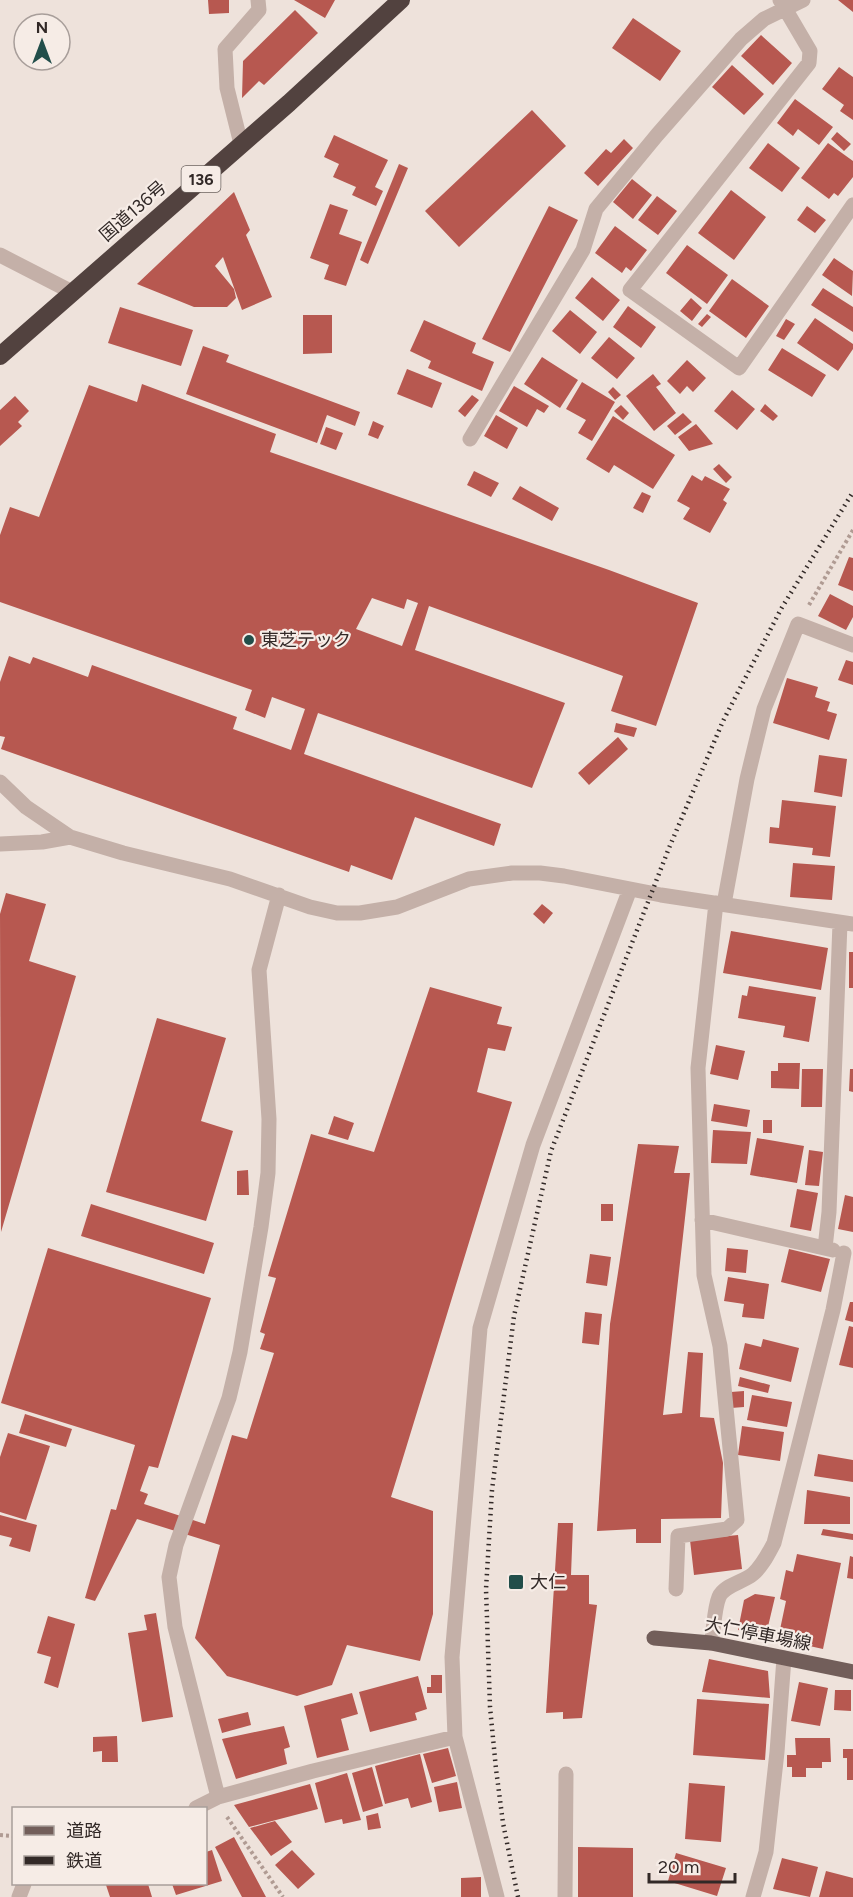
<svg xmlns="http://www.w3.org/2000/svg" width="853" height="1897" font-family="Figtree,'Noto Sans JP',sans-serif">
  <rect width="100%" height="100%" fill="#eee2db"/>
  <!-- building -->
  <path fill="#b75850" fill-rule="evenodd" d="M208,0h21v13l-20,1z
    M294,0h41l-10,18z
    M838,0h15v12z
    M295,10l23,23 -54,52 -5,-4 -17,17 1,-37z
    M633,18l48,33 -21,30 -48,-33z
    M761,35l31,28 -19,22 -32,-29z
    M732,65l32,29 -20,21 -32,-28z
    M839,67l14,10v43l-13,-9 4,-6 -22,-16z
    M795,99l38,28 -14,18 -21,-16 -5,7 -16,-13z
    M532,110l34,36 -107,101 -34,-36z
    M837,132l14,12 -7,7 -13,-12z
    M334,135l54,25 -13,27 8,4 -7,15 -24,-11 4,-8 -23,-10 6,-13 -15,-7z
    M624,139l9,9 -35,38 -14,-13 22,-24 5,4z
    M768,143l32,25 -18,24 -33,-24z
    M828,143l25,18v16l-15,19 -4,-3 -5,6 -28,-21z
    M399,164l9,4 -40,96 -8,-4z
    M632,179l20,16 -19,24 -20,-17z
    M731,190l35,27 -32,43 -36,-27z
    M234,192l16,38 -4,5 26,62 -30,13 -19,-53 -8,9 19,23 2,9 -9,9h-33l-57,-23z
    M657,196l20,15 -19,24 -20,-15z
    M330,204l18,6 -9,24 23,8 -16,44 -22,-7 5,-14 -19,-7z
    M549,206l29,14 -68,132 -28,-13z
    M807,206l19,14 -11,13 -18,-13z
    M615,226l32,24 -16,21 -5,-4 -4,6 -27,-20z
    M687,245l41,30 -21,29 -41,-31z
    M834,258l19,13 -1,25 -30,-21z
    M592,277l28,23 -17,21 -28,-23z
    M732,279l37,27 -23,32 -37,-27z
    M823,288l30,19v25l-42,-27z
    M691,298l11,10 -10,13 -12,-10z
    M628,306l28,21 -15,21 -28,-21z
    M120,307l73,23 -12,36 -73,-23z
    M570,310l27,22 -17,22 -28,-23z
    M707,314l4,3 -9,10 -4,-3z
    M303,315h29v38l-29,1z
    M815,318l38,26v5l-15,22 -41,-28z
    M786,319l9,5 -11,16 -8,-4z
    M424,320l52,23 -4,10 22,9 -12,29 -54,-23 3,-7 -21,-10z
    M609,337l26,21 -18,21 -26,-21z
    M203,346l26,9 -3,7 134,50 -5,14 -28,-11 -10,28 -131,-49z
    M782,348l44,27 -14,22 -44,-27z
    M542,357l36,23 -18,28 -36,-24z
    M687,360l19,18 -13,14 -6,-6 -7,8 -13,-13z
    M407,369l35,14 -10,25 -35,-14z
    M653,374l8,10 -5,3 20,26 -22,18 -28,-35z
    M582,382l33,20 -23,39 -14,-8 8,-13 -20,-11z
    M142,384l134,50 -6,18 339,118 89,33 -42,123 -45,-15 12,-35 -194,-70 -14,44 150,53 -33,85 -214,-75 -14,41 197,70 -7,22 -79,-29 -23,63 -41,-15 -2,7 -348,-123 4,-12 -5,-1v-54l9,-26 21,8 3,-7 55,20 4,-12 145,52 -4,12 58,21 14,-41 -33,-12 -7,21 -20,-8 7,-20 -252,-88v-67l10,-28 29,10 50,-132 48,17zM372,598l32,11 3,-10 11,4 -16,43 -46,-17z
    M514,386l35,20 -5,7 -7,-4 -10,18 -28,-16z
    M613,387l8,8 -6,5 -7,-8z
    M732,390l23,19 -18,21 -23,-19z
    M472,395l7,5 -14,17 -7,-6z
    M15,396l14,15 -11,11 4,4 -22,20v-36z
    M765,404l13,12 -5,5 -13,-10z
    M621,405l8,8 -6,7 -9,-9z
    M683,413l9,9 -17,13 -8,-9z
    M496,415l22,13 -11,21 -23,-13z
    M613,416l62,39 -22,34 -39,-24 -5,8 -23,-14z
    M373,421l11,5 -6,13 -10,-4z
    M696,424l17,20 -24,7 -11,-14z
    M326,427l17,6 -7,17 -16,-6z
    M719,464l13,13 -6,6 -13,-14z
    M474,471l25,12 -8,14 -24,-12z
    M692,475l10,6 3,-5 25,13 -7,11 4,3 -17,30 -27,-14 7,-11 -13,-7z
    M520,486l39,22 -7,13 -40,-22z
    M642,492l9,4 -8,17 -10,-5z
    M849,557l4,1v33l-15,-6z
    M830,594l23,12v11l-7,13 -28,-14z
    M846,660l7,2v23l-15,-5z
    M787,678l31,9 -3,10 15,5 -3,9 10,3 -8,26 -56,-17z
    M616,723l21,5 -3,9 -20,-5z
    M618,737l10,12 -39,36 -11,-12z
    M819,755l28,4 -5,38 -28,-5z
    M782,800l54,6 -6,51 -18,-2 1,-7 -44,-5 1,-16 9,1z
    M793,863l42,3 -3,34 -42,-3z
    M6,893l40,11 -17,57 47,15 -75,256 -1,-318z
    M542,904l11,9 -9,11 -11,-10z
    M731,931l97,17 -7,42 -98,-17z
    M849,952h4v36h-4z
    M749,986l67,11 -7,45 -26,-5 2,-11 -47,-8 4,-23 5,1z
    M430,987l72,20 -5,17 15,3 -7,24 -17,-3 -11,44 35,10 -121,395 42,14v103l-13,47 -73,-16 -15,40 -35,11 -70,-20 -32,-38 25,-93 -83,-26 -42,82 -10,-3 26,-89 5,1 19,-65 -134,-42 47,-155 163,50 -53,170 -9,-2 -9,25 8,3 -4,10 61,20 27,-89 15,4 27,-86 -14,-4 5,-15 -5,-2 16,-54 -8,-2 43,-142 63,18z
    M157,1018l69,20 -25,83 32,10 -27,90 -100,-29z
    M716,1045l29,6 -7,29 -28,-6z
    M778,1063h22l-1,26 -28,-1v-17h7z
    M802,1069h21l-1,38h-21z
    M850,1069h3v23l-4,-1z
    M714,1104l36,6 -3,17 -36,-6z
    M334,1116l20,7 -6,17 -20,-6z
    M763,1120h9v13h-9z
    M713,1130l38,2 -4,32 -36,-1z
    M757,1138l47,8 -7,37 -47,-8z
    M638,1144l41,2 -5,27h16l-27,242 19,-2 6,-61 15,1 -3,64 14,1 9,45 -2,55 -60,1v24h-25v-14l-39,2 13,-207z
    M809,1150l14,2 -4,34 -14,-1z
    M248,1170l1,25h-12v-24z
    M797,1189l21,4 -7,38 -21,-4z
    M845,1195l8,2v35l-15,-3z
    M91,1204l123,39 -10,31 -123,-38z
    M601,1204h12v17h-12z
    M727,1248l21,2 -2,23 -21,-2z
    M789,1249l41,10 -9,33 -40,-10z
    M590,1254l21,3 -4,29 -21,-3z
    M728,1277l41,7 -5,35 -22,-2 2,-13 -20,-3z
    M850,1302h3v20l-8,-2z
    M585,1312l17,2 -3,31 -17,-2z
    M849,1326l4,1v41l-14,-3z
    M763,1339l36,9 -8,34 -52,-13 6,-26 16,4z
    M740,1377l30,8 -2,8 -30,-7z
    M744,1391v16l-13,1v-16z
    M752,1395l40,7 -5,25 -40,-7z
    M25,1414l47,15 -6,18 -47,-14z
    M742,1426l42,6 -4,29 -42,-6z
    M8,1433l42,13 -24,74 -26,-8v-55z
    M818,1454l35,6v22l-39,-6z
    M807,1490l43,7v27h-46z
    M0,1515l37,10 -7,27 -21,-6 3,-8 -12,-3z
    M558,1523h15l-2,52h18v29l8,1 -15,113 -19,1v-7l-17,1z
    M823,1529l30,5v6l-32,-5z
    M738,1535l4,34 -48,6 -4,-35z
    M797,1554l44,9 -18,86 -45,-10 8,-38 -6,-2 6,-29 7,2z
    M850,1556l3,1v22l-6,-1z
    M755,1594l20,3 -9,38 -28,-5 6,-30z
    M156,1613l17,104 -31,5 -14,-89 19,-3 -3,-15z
    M48,1616l27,8 -17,64 -14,-5 7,-26 -14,-4z
    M709,1659l59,12 2,27 -68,-6z
    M431,1675h11v18h-15v-6h4z
    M418,1676l9,33 -12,4 2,7 -47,12 -11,-40z
    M799,1682l29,6 -8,38 -29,-5z
    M835,1690h16v21l-17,-1z
    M352,1693l6,21 -17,5 8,31 -32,8 -13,-52z
    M697,1699l72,5 -4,56 -72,-5z
    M248,1712l3,13 -29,8 -4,-14z
    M284,1726l6,21 -6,2 3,15 -51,15 -14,-40z
    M117,1736l1,26h-16v-11l-9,1v-15z
    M795,1738h35l1,24h-9v6h-16v9h-14v-10h-5v-12h9z
    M448,1748l8,28 -24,7 -9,-29z
    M843,1749h10v31h-6v-22h-4z
    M420,1754l12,48 -21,6 -3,-10 -23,6 -10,-38z
    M372,1767l11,39 -20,6 -11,-39z
    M347,1773l14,47 -18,4 -1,-5 -17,4 -10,-40z
    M457,1782l5,26 -23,4 -5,-25z
    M689,1783l36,3 -4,56 -36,-3z
    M310,1784l8,25 -69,18 -15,-22z
    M378,1813l3,15 -13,2 -2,-14z
    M275,1821l17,21 -21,14 -21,-28z
    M234,1837l32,60h-24l-27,-50z
    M578,1847l55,1v49h-55z
    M212,1850l10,31 -46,14 -4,-11h34v-32z
    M292,1850l23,24 -17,15 -23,-24z
    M676,1853l50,15 -9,28 -49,-15z
    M782,1858l36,9 -8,30 -37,-8z
    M826,1871l27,7v19h-34z
    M481,1877v20h-20v-19z
    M109,1884h39l4,13h-42l-4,-12z"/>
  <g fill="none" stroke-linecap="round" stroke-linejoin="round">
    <!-- path -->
    <path stroke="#b09b93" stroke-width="4" stroke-dasharray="3 3" stroke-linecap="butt" d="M809,605l44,-75
      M227,1817l56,80
      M0,1835l14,1"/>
    <!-- minor -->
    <path stroke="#c4b0a8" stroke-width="15" d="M780,0l30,51 -1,12 -179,227 109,78 114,-163
      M241,144l-14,-56 -2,-39 34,-39 -1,-10
      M0,255l72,37
      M470,439l113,-189 13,-41 61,-74 84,-96 23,-20 39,-19
      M0,782l26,25 44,30 53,16 107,26 80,28 27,6h23l37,-6 72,-28 43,-6h28l24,3 97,19 192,29
      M0,844l42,-2 28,-5
      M724,904l23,-125 17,-70 34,-85 55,21
      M702,1220l131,30
      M825,1248l4,-36 11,-289
      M676,1589l2,-53 49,-7 10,-9 -17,-174 -16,-71 -6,-207 18,-165
      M711,1643c3,-13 3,-34 8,-46 5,-12 25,-15 34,-23 10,-9 15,-20 21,-31l59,-233 11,-57
      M218,1797l-43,-170 -6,-50 7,-32 53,-147 11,-46 21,-125 7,-54 1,-54 -10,-149 20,-75
      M196,1808l22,-11 95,-26 142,-34
      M19,1897l5,-13
      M497,1897l-42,-160 -3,-80 28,-329 53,-183 97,-256
      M565,1897l1,-123
      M753,1897l13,-45 11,-100 7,-94"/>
    <!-- major -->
    <path stroke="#725e5a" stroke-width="15" d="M654,1638l57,5 142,29"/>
    <!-- highway -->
    <path stroke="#52423f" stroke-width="18" d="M0,356l289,-253 112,-103"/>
    <!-- rail -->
    <path stroke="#322927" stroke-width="4.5" stroke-dasharray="1.5 4.5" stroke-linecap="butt" d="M518,1897l-15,-74 -7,-54 -6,-62 -4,-118 6,-99 22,-174 37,-165 118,-303 54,-127 58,-112 72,-117"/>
  </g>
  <!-- markers -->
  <g fill="#224e4a" stroke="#f6ece6" stroke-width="2">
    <circle cx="249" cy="640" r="6"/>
    <rect x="508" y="1574" width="16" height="16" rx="3"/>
  </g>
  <g text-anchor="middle" stroke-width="4.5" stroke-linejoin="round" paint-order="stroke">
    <!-- shield labels -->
    <rect fill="#f6ece6" stroke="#6d6460" stroke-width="1.5" x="181.5" y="166" width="39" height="26" rx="4.5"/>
    <g font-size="16" font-weight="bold" fill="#322927">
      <text x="201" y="185">136</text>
    </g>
    <!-- street labels -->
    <g font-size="18" fill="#322927" stroke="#f6ece6">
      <text transform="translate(133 211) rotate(-41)" y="6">国道136号</text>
      <text transform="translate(758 1634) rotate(11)" y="6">大仁停車場線</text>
    </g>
    <!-- poi labels -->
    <g font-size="18" fill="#322927" stroke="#f6ece6" text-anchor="start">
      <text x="261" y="646">東芝テック</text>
      <text x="530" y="1588">大仁</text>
    </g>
  </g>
  <!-- legend -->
  <rect x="12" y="1807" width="195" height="78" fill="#f6ece6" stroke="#a89e9a" stroke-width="1.5"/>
  <rect x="24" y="1826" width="30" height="9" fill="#725e5a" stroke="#a89e9a" stroke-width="1.5"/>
  <text x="66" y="1837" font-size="18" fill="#322927">道路</text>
  <rect x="24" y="1856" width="30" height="9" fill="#322927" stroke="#a89e9a" stroke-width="1.5"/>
  <text x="66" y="1867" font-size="18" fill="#322927">鉄道</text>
  <!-- north arrow -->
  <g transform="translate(42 42)"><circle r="28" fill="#f6ece6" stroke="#a89e9a" stroke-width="1.5"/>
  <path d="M0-4.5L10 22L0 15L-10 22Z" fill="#224e4a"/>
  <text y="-9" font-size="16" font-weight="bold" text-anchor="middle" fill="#322927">N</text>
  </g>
  <!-- scale -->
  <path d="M649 1873v9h86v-9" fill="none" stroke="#322927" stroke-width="3"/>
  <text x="658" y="1873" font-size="18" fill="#322927" stroke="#f6ece6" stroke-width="4.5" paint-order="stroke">20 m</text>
</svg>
